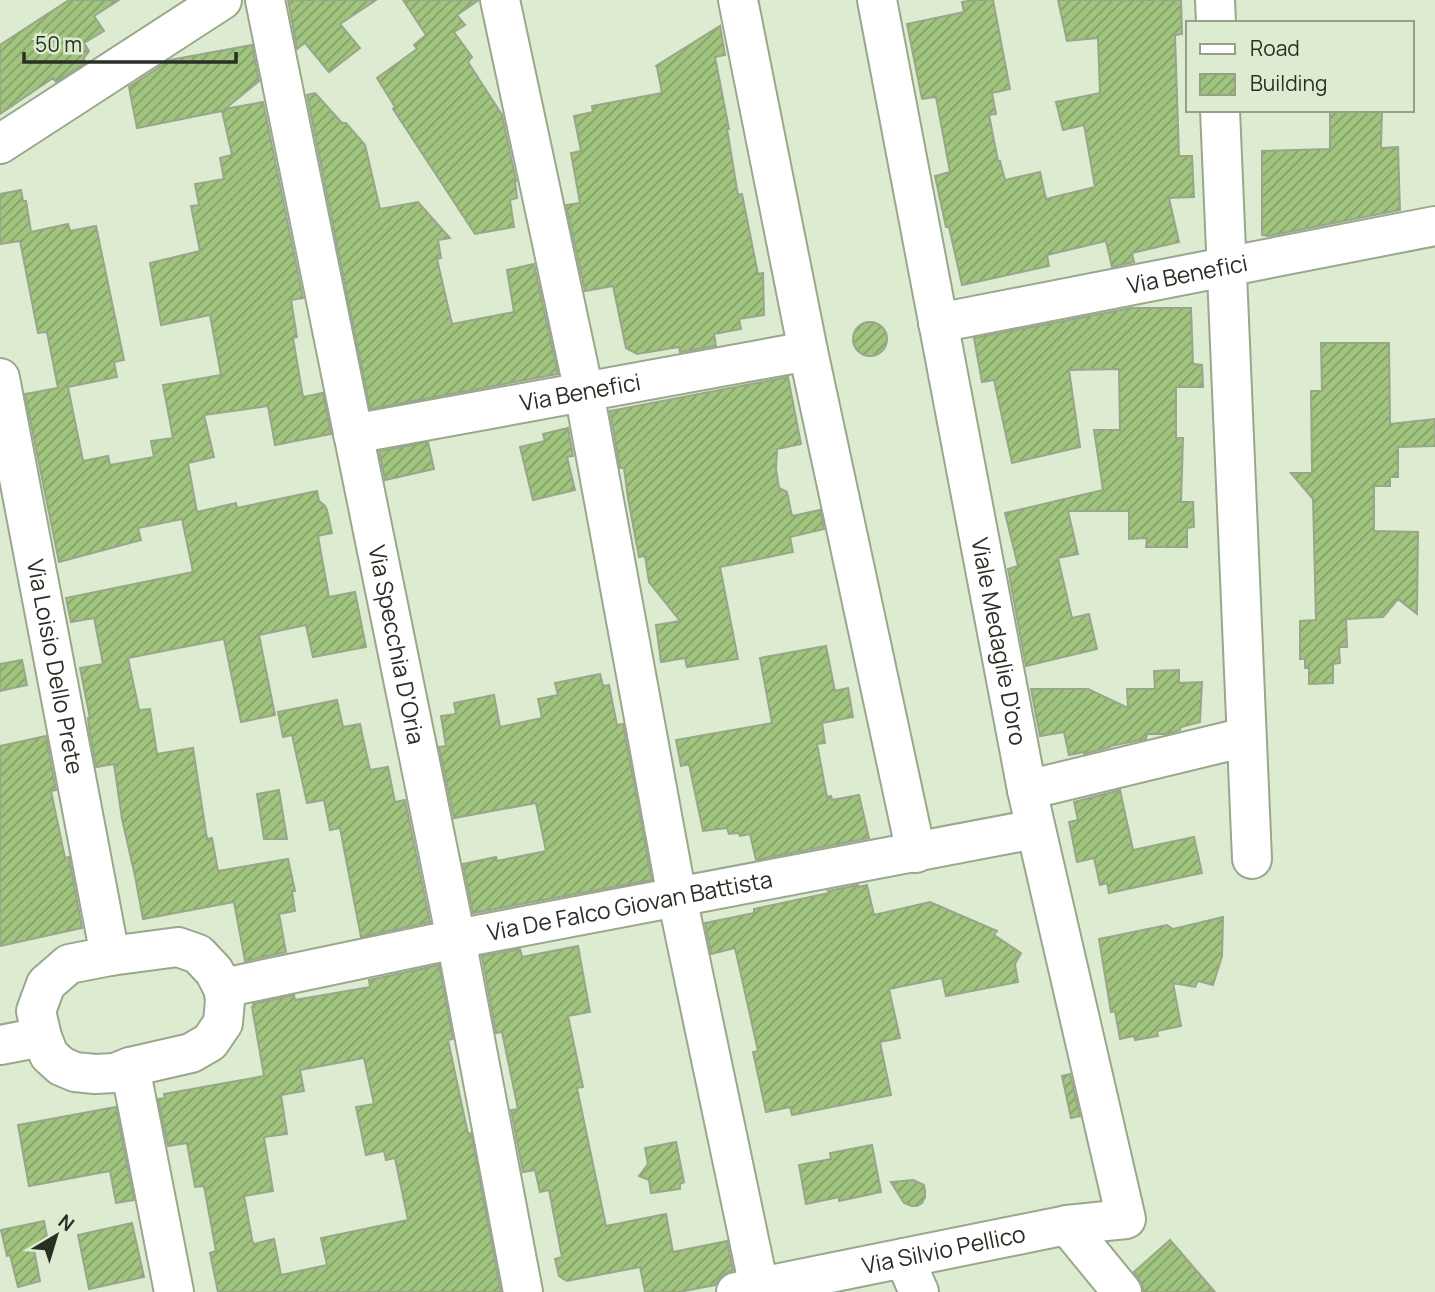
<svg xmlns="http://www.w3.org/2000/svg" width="1435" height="1292" font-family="Manrope,sans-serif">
  <defs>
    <pattern id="building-hatch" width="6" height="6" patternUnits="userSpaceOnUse" patternTransform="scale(1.75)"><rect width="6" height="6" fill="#a1c47f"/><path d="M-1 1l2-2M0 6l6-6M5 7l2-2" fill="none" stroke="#83a068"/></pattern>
  </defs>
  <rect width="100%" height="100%" fill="#ddecd0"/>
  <!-- building -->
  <path fill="url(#building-hatch)" stroke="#98a68b" stroke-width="2" fill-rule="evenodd" d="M69,0h50l-25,16 10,15 -20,12 5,8 -5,7 1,5 -29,19 -3,-4 -53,36v-69z
    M288,0h88l-36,24 20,24 -31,24 -24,-29 -8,6z
    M403,0h76l-22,15 8,10 -11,7 18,25 -4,5 34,53 14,66h-1l2,17 -7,2 4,27 -39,7 -82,-125 2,-2 -18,-29 40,-29 -3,-4 12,-10z
    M974,0h19l17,89 -18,4 4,21 -7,1 9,46h2l5,19 35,-8 6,27 49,-12 -11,-62 -21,5 -7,-28 44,-9 -2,-55 -31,3 -9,-41h123l1,34 -7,1 4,121h13l2,41 -25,1 10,44 -47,11 2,9 -22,5 -6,-26 -59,14 2,11 -87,19 -13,-58h-3l-11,-51 15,-4 -14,-75 -14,2 -15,-75 57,-12 -2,-10z
    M720,26l5,29 -10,2 14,72h-2l11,66 4,-1 16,80 5,-1 1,42 -25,4 2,10 -27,5 2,12 -36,6 -1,-5 -42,7 -11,-6 -13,-62 -28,5 -19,-86 14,-2 -9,-50 10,-2 -7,-35 19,-4 -1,-6 70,-13 -5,-26 -1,-1z
    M252,45l7,36 -34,28 38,-7 40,196 -12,2 6,37 -4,1 10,59 20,-4 8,41 -56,11 -7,-39 -64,9 10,42 -26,6 9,49 39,-9 1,5 80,-17 2,10 6,5 2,4 5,23 -14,3 11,61 26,-5 11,55 -53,10 -7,-32 -47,10 16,80 -34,7 -17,-83 -96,19 11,52 11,-1 7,45 36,-6 14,91 5,-1 6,33 70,-12 7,32h-3l3,20 -16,3 7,38 -41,9 -11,-59 -91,17 -8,-43 -13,-57 -8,-55 -18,3 -7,-39 -1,-10h2l-10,-50 23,-4 -9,-46 -23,4 -5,-24 127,-26 -11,-53 -44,9 3,12 -82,22 -34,-168 33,-6 -11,-56 -9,1 -18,-92 -20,3v-50l21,-4 2,11h3l5,31 37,-8 2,7 26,-5 28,134 -10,2 3,15 -49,10 15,74 25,-5 2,9 44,-8 -3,-16 22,-3 -10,-53 58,-10 -11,-60 -49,10 -11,-62 50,-12 -9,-45 8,-1 -4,-21 29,-5 -4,-21 12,-3 -10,-44 -85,17 -8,-41 41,-27z
    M315,93l27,30h4l19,22 15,64 38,-7 32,36 -12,2 3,18 -4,1 15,65 62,-12 -7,-42 27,-6 24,110 -188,35 -63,-314z
    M1330,110h52l-1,38 17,-1 2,63 -132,26 -6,-1v-84l68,-2z
    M1131,308h60l2,56 9,1 1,22h-27v51h7l-2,64h12l1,25 -7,1v19h-41l1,-9 -18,1v-28h-61l10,43 -20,4 14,60 17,-4 8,35 -71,17 -18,-97 10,-3 -13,-53 98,-23 -9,-60h26l-1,-61 -50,1 11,77 -68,16 -18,-83 -12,2 -8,-44z
    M853 339a17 17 0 1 1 34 0a17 17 0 1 1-34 0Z
    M1321,343h68l1,81 45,-5v27l-37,1v30h-8v9h-16v45l44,1 -1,82 -19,-15 -15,18 -37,2 1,28h-8l1,16 -7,1v19l-24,1v-16h-4v-9h-5v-38l16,-1 -3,-121 -22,-26h21l-1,-82h11z
    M788,377l13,67 -24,5 -1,20 3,19 8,4 5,24 28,-6 4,19 -34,8 3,15 -73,15 18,92 -51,8 -2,-9 -24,4 -5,-37 24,-4 -31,-39 -4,-26 -6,1 -11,-59 -4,-30h-4l-10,-57z
    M568,428l5,28 -6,1 8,33 -42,10 -13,-53 25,-6 -2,-7z
    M428,442l6,27 -49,11 -6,-29z
    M826,646l9,45 13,-3 5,29 -31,6 3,20 -8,1 10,53 4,-1 1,4 27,-5 10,43 -113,22 -6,-26 -10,2 -2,-3 -9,1 -2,-6 -24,3 -14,-67 -8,2 -5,-26 96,-17 -12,-65z
    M22,660l5,25 -27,6v-27z
    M1179,670v13l23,-1 -2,40 -19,5 -1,3 -13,4h-20l-1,5 -36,7v1l-26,7v-2l-15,3 -5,-23 -24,4 -9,-47h57l40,19 -1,-19h28l-1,-18z
    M600,674l3,12 6,-1 8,40 6,-1 29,156 -179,33 -10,-49 33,-7 1,4 49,-10 -10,-48 -82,15 -15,-71 7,-1 -5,-30 15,-2 -2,-11 40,-8 6,32 42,-9 -4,-19 20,-4 -3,-12z
    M337,700l6,27 17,-3 10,46 18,-3 7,35 10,-2 25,122 -69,15 -21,-109 -10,2 -6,-30 -17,3 -15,-68 -9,2 -5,-25z
    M46,736l10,54 -5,1 14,67 4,-1 13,71 -82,18v-200z
    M279,790l8,49h-23l-7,-45z
    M1120,790l13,60 61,-13 8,36 -93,20 -2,-10 -7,2 -6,-27 -17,4 -8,-40 9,-2 -4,-18z
    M858,885l1,2 8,-2 7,30 56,-13 67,29 -3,4 27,18 -6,11 3,18 -72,14 -4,-18 -53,11 11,49 -20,4 11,53 -99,20 -2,-8 -24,5 -13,-60 5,-1 -23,-103 -24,6 -6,-31 49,-10v-4l75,-16 -1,-2z
    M1223,917l-1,39 -9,29 -15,-4 -3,6 -22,-4 8,43 -24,5 1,5 -23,4 -1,-4 -14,3 -5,-28 -4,1 -12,-73 68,-14 6,4z
    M578,946l12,66 -22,4 15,71 -6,1 29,138 60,-12 7,38 54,-11 6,29 -11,5 -7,10 -36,7h-34l-5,-25 -73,14 -8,-5 -4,-17 7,-2 -13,-67 -9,2 -5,-22 -12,2 -12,-62 7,-1 -16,-77 -6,1 -14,-77 38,-7 2,8z
    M439,965l14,74 -5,1 20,94 3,-1 30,159h-283l-8,-39 6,-2 -12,-65 -9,1 -8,-44 -19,3 -10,-47 7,-1 -1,-4 100,-18 -12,-69h2l-1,-3 41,-9 1,5 75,-13 -1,-7zM364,1058l10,46 -18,3 10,48 18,-4 2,9 9,-2 13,62 -87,18 6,27 -46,10 -7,-36 -21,5 -9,-48 29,-5 -9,-54 23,-3 -6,-39 23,-4 -4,-21z
    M1070,1074l10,42 -9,2 -9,-42z
    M116,1107l18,93 -18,3 -6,-32 -81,15 -11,-61z
    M676,1142l8,40 -4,2v5l-29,4 -2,-13 -10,-4 9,-12 -3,-16z
    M872,1145l9,47 -42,9v-4l-33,7 -7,-39 32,-6 -1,-6z
    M913,1180l11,5 1,6v6l-3,6 -5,3h-5l-8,-3 -13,-21z
    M44,1221l5,26 -15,3 6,31 -22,6 -8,-32 -3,1 -6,-26z
    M132,1223l12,54 -55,12 -11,-54z
    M1170,1240l45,52h-72v-4l-4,-9 -5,-7z"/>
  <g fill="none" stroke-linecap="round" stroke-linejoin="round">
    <defs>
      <g id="minor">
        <path id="s1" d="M265,0l191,939 67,353"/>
        <path d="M500,0l84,392 93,505 83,395"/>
        <path d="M738,0l70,351 108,502"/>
        <path id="s2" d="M877,0l150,790 99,429 -59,6"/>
        <path d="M1215,0l1,23"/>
        <path d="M1220,110l32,749"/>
        <path d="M0,144l222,-144"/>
        <path id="s3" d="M938,323l497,-97"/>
        <path id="s4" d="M0,378l110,578"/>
        <path id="s5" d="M353,434l455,-83"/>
        <path d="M1027,790l219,-53"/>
        <path d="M178,947l20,7 16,17 9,17 2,12 -2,23 -13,19 -19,11 -61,14 -15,6 -20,1 -20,-2 -14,-6 -12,-11 -7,-18 -6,-26 10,-27 23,-20 41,-8z"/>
        <path id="s6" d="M223,988l233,-49 579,-110"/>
        <path d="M0,1045l42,-8"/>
        <path d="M130,1067l44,225"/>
        <path d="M904,1258l15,34"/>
        <path id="s7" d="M736,1292l331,-67 55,67"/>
      </g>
    </defs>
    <!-- minor casing -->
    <use href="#minor" stroke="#99a78d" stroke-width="42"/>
    <!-- minor -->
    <use href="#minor" stroke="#fff" stroke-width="38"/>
  </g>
  <g text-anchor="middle" stroke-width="5" stroke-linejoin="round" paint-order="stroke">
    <!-- street labels -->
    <g font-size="23" fill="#292f24" stroke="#ddecd0">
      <text dy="8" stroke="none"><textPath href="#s3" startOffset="254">Via Benefici</textPath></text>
      <text dy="8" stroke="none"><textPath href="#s5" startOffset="231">Via Benefici</textPath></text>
      <text dy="8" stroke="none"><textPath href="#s2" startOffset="653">Viale Medaglie D'oro</textPath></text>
      <text dy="8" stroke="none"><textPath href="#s1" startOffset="658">Via Specchia D'Oria</textPath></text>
      <text dy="8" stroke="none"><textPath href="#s4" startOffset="294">Via Loisio Dello Prete</textPath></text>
      <text dy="8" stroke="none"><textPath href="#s6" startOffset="415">Via De Falco Giovan Battista</textPath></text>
      <text dy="8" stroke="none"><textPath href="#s7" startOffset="212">Via Silvio Pellico</textPath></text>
    </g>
  </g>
  <!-- legend -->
  <rect x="1186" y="21" width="228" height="91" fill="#ddecd0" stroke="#95a08b" stroke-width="2"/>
  <rect x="1200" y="44" width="35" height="10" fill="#ffffff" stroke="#95a08b" stroke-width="2"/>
  <text x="1250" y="56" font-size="21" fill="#292f24">Road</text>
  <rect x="1200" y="74" width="35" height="21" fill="url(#building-hatch)" stroke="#95a08b" stroke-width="2"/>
  <text x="1250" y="91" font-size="21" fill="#292f24">Building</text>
  <!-- north arrow -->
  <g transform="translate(56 1236) rotate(38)" stroke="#ddecd0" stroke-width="5" paint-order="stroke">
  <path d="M0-5L12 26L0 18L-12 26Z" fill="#292f24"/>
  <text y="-10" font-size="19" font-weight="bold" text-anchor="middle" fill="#292f24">N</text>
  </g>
  <!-- scale -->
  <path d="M24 52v10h212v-10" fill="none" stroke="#292f24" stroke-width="3.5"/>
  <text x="35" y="52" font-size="21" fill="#292f24" stroke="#ddecd0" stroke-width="5" paint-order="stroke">50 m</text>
</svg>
